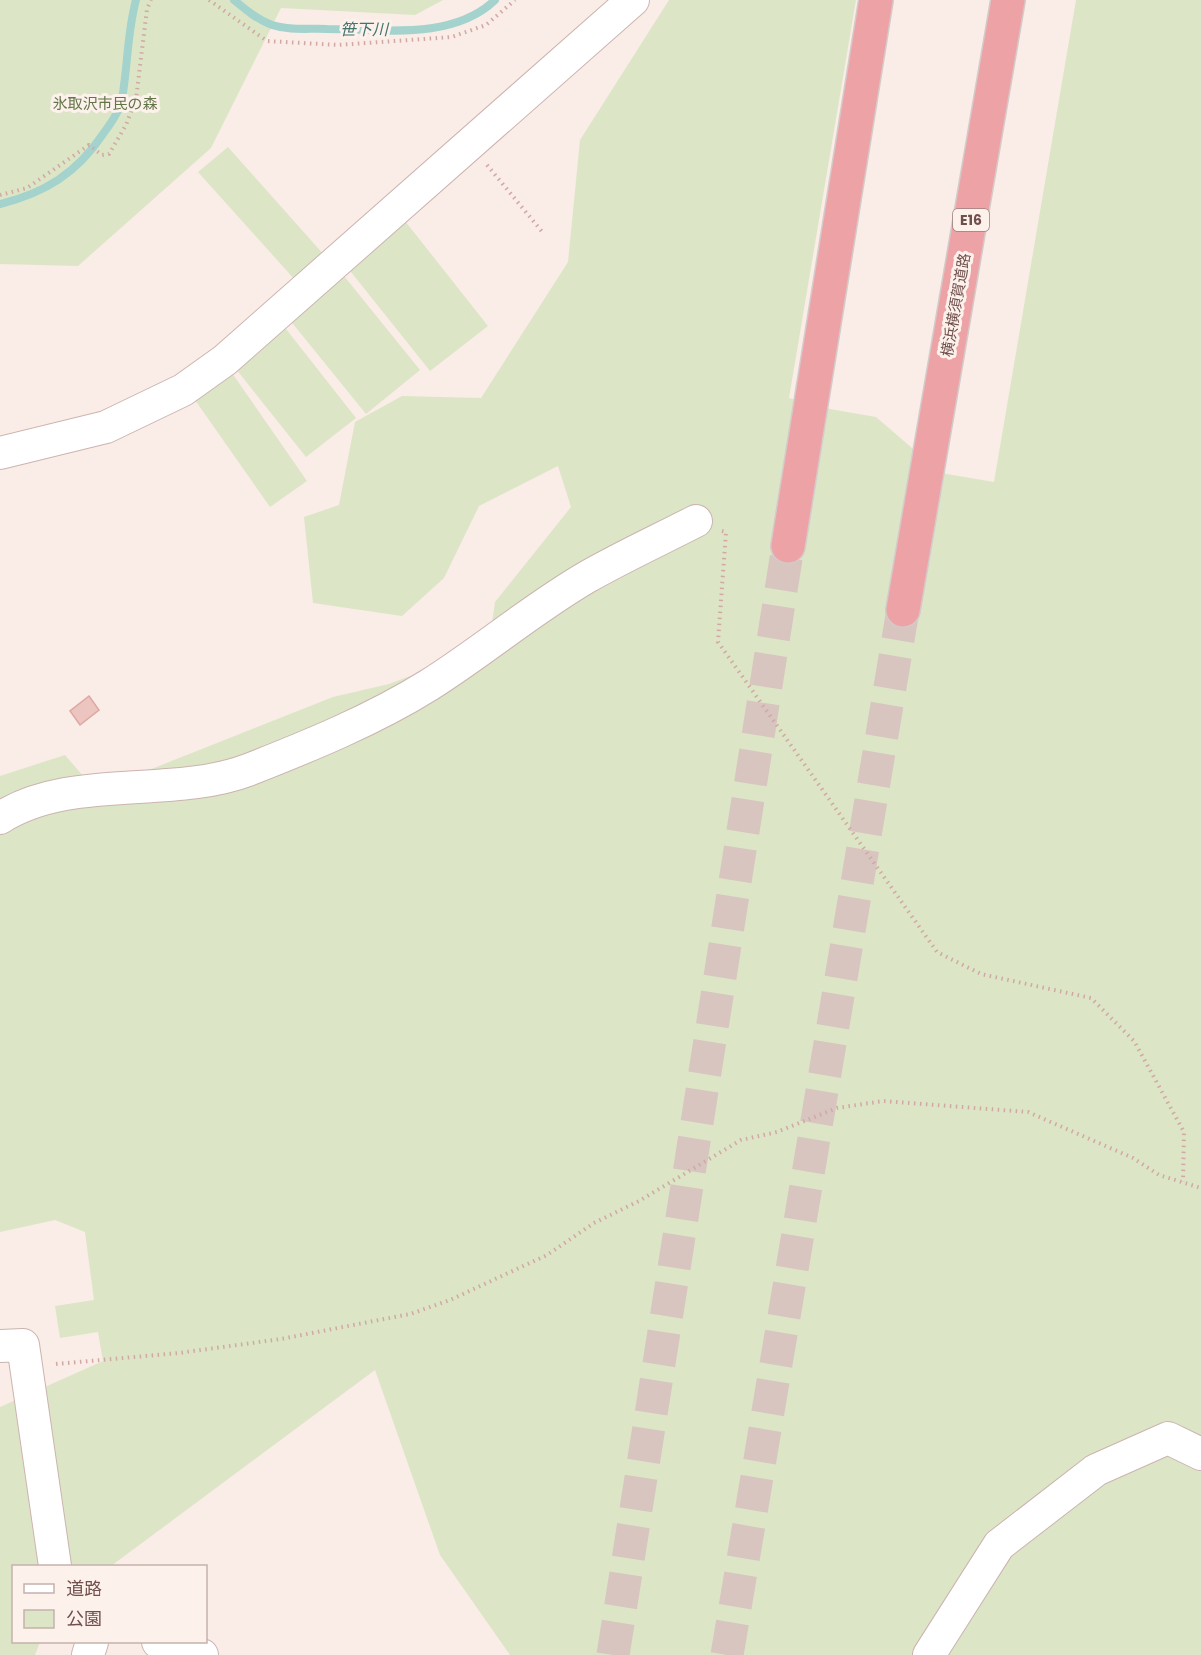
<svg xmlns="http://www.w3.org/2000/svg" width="1201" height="1655" font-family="Poppins,'Noto Sans JP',sans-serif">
  <rect width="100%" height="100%" fill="#faece6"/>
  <!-- green -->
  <path fill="#dce6c6" d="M0,0h443l-28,15 -134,-7 -70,140 -133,118 -78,-2z
    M669,0h187l-67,398 41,11 46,8 65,56 53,9 82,-482h125v1655h-691l-70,-100 -65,-185 -264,196h-97v76h26l-5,13h-35v-248l103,-46 -5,-29 -38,6 -5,-32 39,-6 -9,-68 -30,-12 -55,12v-456l65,-21 31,36 237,-94 56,-13 93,-35 9,-19 4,-28 76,-95 -13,-41 -79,40 -35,72 -42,38 -89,-13 -9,-86 35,-12 16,-83 47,-26 79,2 87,-136 12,-122z
    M228,147l97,109 -29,25 -98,-109z
    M405,221l83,105 -58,45 -83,-104z
    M344,276l76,94 -54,44 -77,-95z
    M286,329l70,89 -50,39 -70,-88z
    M232,373l75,108 -37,26 -75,-107z"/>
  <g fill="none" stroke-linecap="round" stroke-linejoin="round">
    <!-- stream -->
    <path stroke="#a4d2cc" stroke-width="8" d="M234,0c12,10 24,20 38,25 18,6 38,3 55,4 54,0 125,12 168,-29
      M0,204c45,-11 77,-31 103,-70 8,-11 16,-22 19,-35 6,-34 5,-66 14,-99"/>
  </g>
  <!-- building -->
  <path fill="#ecc5c0" stroke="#dda8a3" stroke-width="1.5" d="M89,696l10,14 -19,15 -10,-14z"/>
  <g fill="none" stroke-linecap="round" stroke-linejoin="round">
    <!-- motorway-tunnel -->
    <path stroke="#d8c5c0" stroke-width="33" stroke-dasharray="33 16" stroke-linecap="butt" d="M613,1655l175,-1109
      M727,1655l176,-1045"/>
    <defs>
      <path id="minor" d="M0,453l106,-26 77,-37 42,-30 408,-360
        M0,818c70,-45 171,-19 248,-48 61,-24 125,-50 181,-85 54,-34 103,-76 158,-108 35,-20 72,-37 109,-56
        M0,1346l23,-1 32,221
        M158,1642l44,13
        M88,1655l4,-13
        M929,1655l70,-110 97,-75 72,-32 33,16"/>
      <path id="motorway" d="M788,546l88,-546
        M903,610l105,-610"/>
    </defs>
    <!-- minor casing -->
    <use href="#minor" stroke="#ccb4b0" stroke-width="34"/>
    <!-- motorway casing -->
    <use href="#motorway" stroke="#d4caca" stroke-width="36"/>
    <!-- path -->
    <path stroke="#d1a8a4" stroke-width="4" stroke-dasharray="1.5 4.5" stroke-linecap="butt" d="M209,0l58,41 71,4 114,-8 34,-12 29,-25
      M487,165l57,69
      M0,195l27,-7 62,-43 13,10 7,-1 17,-29 10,-26 11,-90 4,-9
      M722,531l4,1 -8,110 219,310 44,22 110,24 43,43 50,91 -1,50
      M56,1364l123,-11 102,-14 129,-25 40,-14 97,-45 47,-32 45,-22 102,-61 36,-8 60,-24 46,-7 145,11 105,46 26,17 42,13"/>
    <!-- minor -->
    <use href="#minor" stroke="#fff" stroke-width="32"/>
    <!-- motorway -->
    <use href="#motorway" stroke="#eda3a6" stroke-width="33"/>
  </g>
  <g text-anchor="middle" stroke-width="6" stroke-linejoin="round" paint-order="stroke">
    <!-- shield labels -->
    <rect fill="#fdf1ec" stroke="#9a807d" stroke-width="1.5" x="953" y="209" width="36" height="22" rx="4.5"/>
    <g font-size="14" font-weight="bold" fill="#70504d">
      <text x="971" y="225">E16</text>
    </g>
    <!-- park labels -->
    <g font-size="15" fill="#627547" stroke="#fdf1ec">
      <text x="105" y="109">氷取沢市民の森</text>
    </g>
    <!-- street labels -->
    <g font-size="15" fill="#70504d" stroke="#fdf1ec">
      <text transform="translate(956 305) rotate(-80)" y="5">横浜横須賀道路</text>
    </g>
    <!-- water labels -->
    <g font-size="16" font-style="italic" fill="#43746e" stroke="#fdf1ec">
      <text x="364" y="35">笹下川</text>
    </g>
  </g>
  <!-- legend -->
  <rect x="12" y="1565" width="195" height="78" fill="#fdf1ec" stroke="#c5b1ac" stroke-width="1.5"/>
  <rect x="24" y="1584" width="30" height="9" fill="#ffffff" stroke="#c5b1ac" stroke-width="1.5"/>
  <text x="66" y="1595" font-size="18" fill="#70504d">道路</text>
  <rect x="24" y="1610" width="30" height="18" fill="#dce6c6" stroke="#c5b1ac" stroke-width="1.5"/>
  <text x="66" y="1625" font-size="18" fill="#70504d">公園</text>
</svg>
